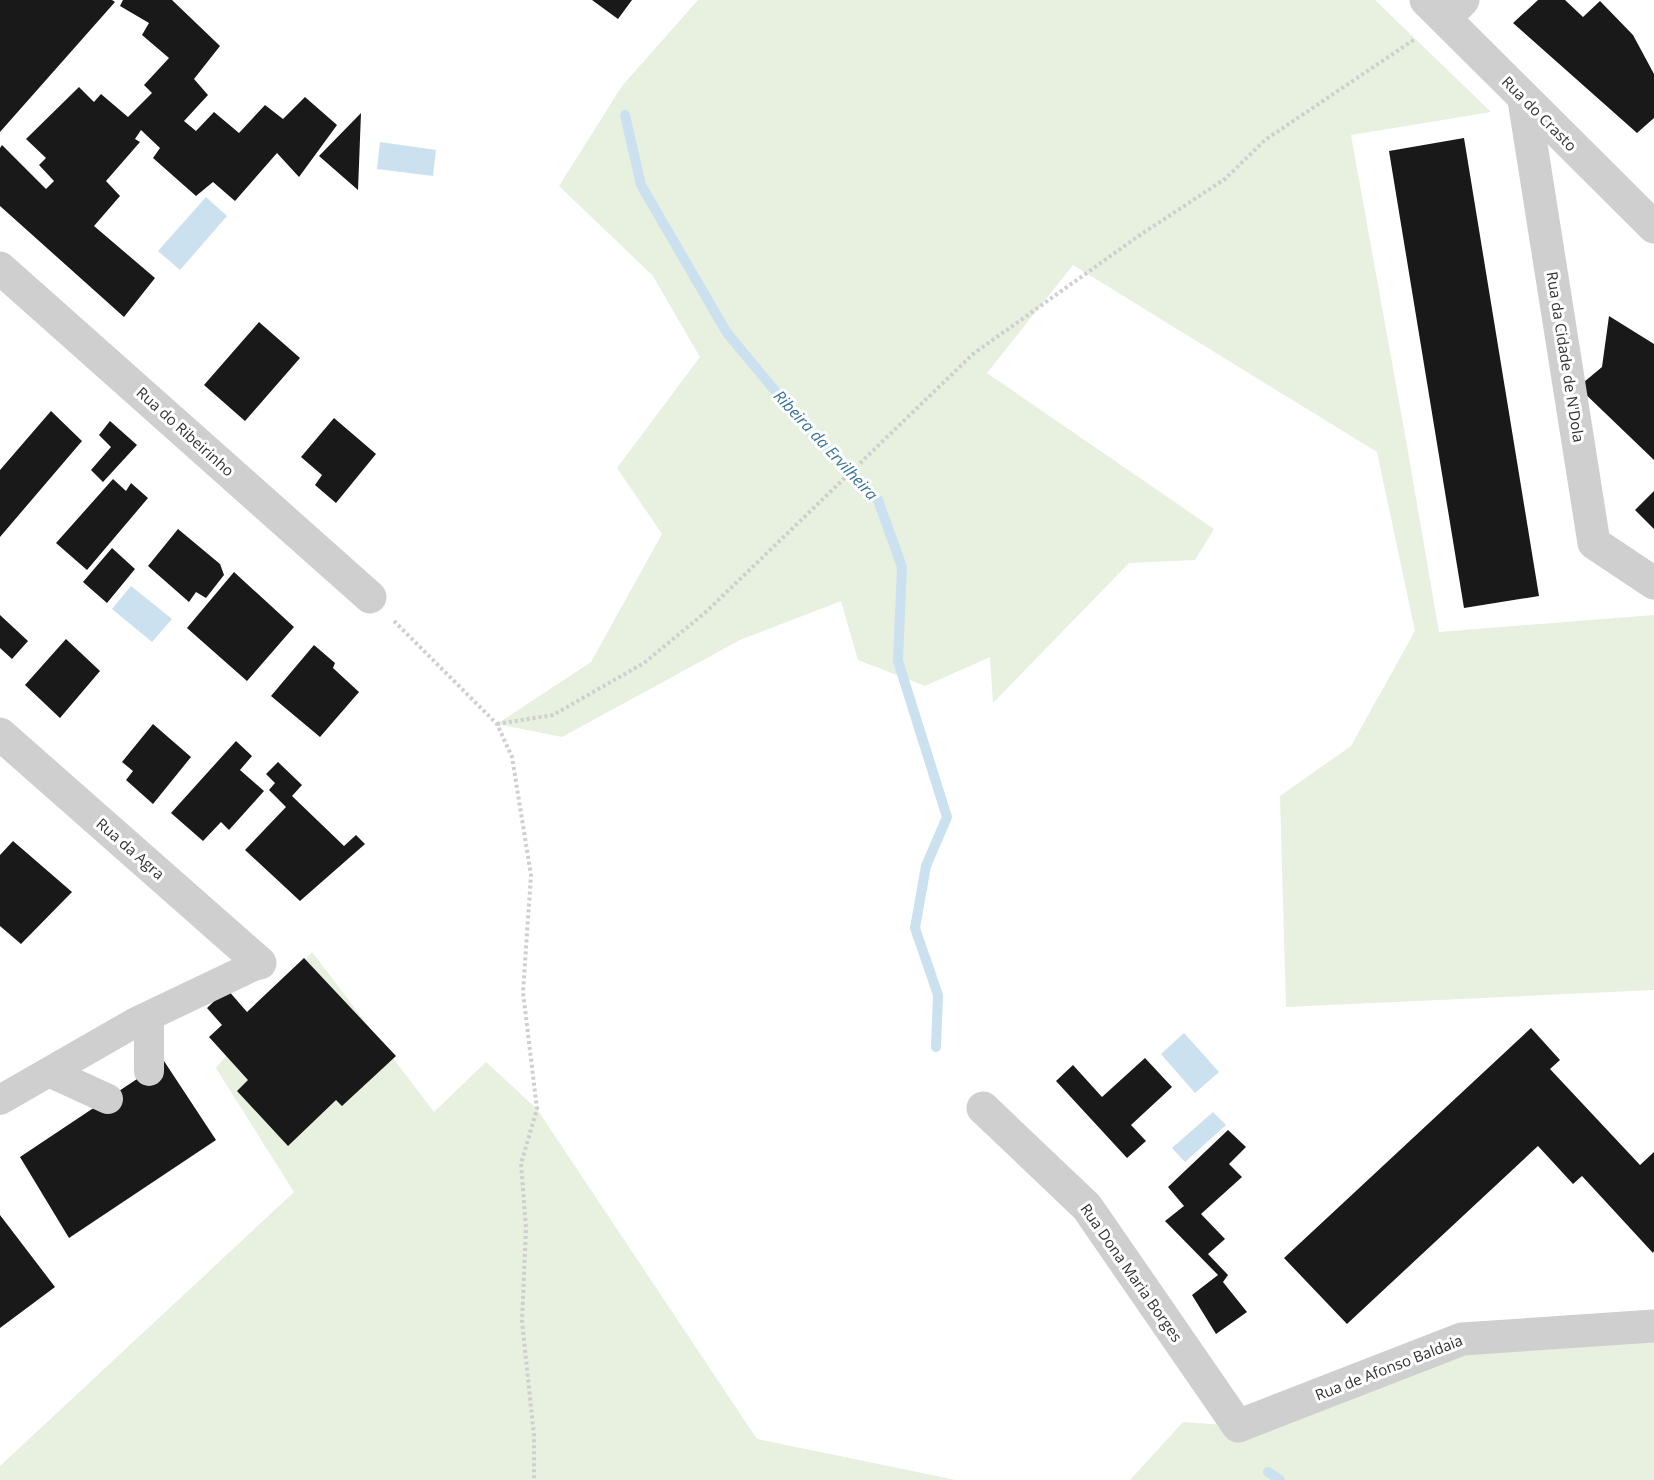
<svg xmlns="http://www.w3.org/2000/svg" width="1654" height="1480" font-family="'Open Sans',sans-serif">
  <rect width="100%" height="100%" fill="#fff"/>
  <!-- green -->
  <path fill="#e8f0e0" d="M698,0h677l116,112 -140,23 56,311 32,186 215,-17v375l-368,17 -6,-211 71,-50 64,-115 -38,-179 -304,-187 -86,108 227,156 -19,31 -66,3 -136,140 -3,-46 -65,29 -67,-26 -17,-59 -101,39 -178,97 -65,-13 94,-62 71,-128 -45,-66 83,-111 -47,-81 -94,-90 63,-100z
    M312,952l122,160 52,-50 51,47 220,330 199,41h-956v-14l294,-274 -78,-124z
    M1654,1326v154h-524l53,-58 55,4 224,-87z"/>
  <!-- water -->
  <path fill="#cbe1f0" d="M380,142l56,8 -3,26 -56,-7z
    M206,197l21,19 -47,54 -22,-19z
    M131,586l41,33 -20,23 -40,-33z
    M1184,1033l35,39 -24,21 -34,-39z
    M1213,1112l13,13 -41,37 -13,-14z"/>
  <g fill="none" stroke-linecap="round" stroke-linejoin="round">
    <!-- stream -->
    <path stroke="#cbe1f0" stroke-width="10" d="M625,115l16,70 86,148 74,89 77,78 24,67 -4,94 49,156 -21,49 -11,62 23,67 -2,52
      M1268,1472l12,8"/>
  </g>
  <!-- building -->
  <path fill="#191919" d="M0,0h112l3,2 -115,130z
    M123,0h49l48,46 -26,33 14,16 -24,26 12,10 18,-19 25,21 26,-28 18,14 22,-22 32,28 -38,52 -22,-24 -42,48 -22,-19 -17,14 -43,-38 7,-10 -19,-18 -6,9 5,3 -34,39 14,15 -26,30 61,52 -31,39 -124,-111v-58l2,-3 44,44 8,-8 -15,-16 7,-7 -20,-19 53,-52 15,15 7,-8 27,23 24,-24 -8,-8 25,-27 -27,-23 7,-12 -29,-17z
    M592,0h40l-14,19z
    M1538,0h27l18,17 17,-16 33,34 21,39v44l-17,15 -124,-110z
    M361,113l-3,77 -39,-34z
    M1464,138l75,458 -75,12 -75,-457z
    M1609,316l45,28v116l-76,-73 24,-20z
    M259,322l41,36 -55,63 -41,-36z
    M51,411l31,30 -82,96v-67z
    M334,418l42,36 -40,49 -21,-18 7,-10 -21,-18z
    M110,421l27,24 -34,37 -12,-12 20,-23 -12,-12z
    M113,479l13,12 5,-8 17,15 -61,72 -31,-27z
    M1654,491v38l-19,-19z
    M178,529l42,35 4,11 -18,23 -10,-6 -7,10 -41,-36z
    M112,548l23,21 -28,34 -24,-21z
    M234,572l60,55 -47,54 -60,-53z
    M0,615l28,26 -16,18 -12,-11z
    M66,639l34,32 -40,47 -35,-33z
    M314,645l21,18 -2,5 26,24 -39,45 -49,-41z
    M153,724l38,33 -38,47 -27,-24 7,-9 -11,-9z
    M236,741l16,15 -12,14 24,21 -35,39 -8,-8 -18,19 -32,-28z
    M278,762l24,23 -10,11 52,50 12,-11 9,9 -65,57 -55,-51 41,-43 -17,-17 6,-7 -9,-9z
    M13,841l59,51 -51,52 -21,-18v-71z
    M304,958l92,98 -54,50 -6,-6 -48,46 -51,-55 11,-11 -39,-43 13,-12 -15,-17 20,-19 20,23z
    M1531,1028l29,32 -10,9 90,96 14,-13v99l-1,2 -71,-77 -9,8 -35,-38 -191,178 -63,-66z
    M1145,1058l27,29 -41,38 15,16 -19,17 -71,-77 17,-16 29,32z
    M164,1061l52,79 -147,98 -49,-81z
    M1228,1130l18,17 -17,17 13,13 -41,37 24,25 -17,15 20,21 -5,7 24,30 -31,22 -24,-39 26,-20 -53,-54 19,-15 -16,-19z
    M0,1215l55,72 -55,41z"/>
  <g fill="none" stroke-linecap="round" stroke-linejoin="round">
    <!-- path -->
    <path stroke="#cfcfcf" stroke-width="4" stroke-dasharray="3 3" stroke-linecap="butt" d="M394,621l103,103 15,33 19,118 -8,117 14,117 -16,55 5,64 -4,93 12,115v44
      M497,724l56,-9 91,-52 63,-52 266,-257 167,-119 85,-56 40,-39 150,-101"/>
    <!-- pedestrian -->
    <path stroke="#cfcfcf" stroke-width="30" d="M149,1071v-55
      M49,1072l59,27
      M0,1100l136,-78 124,-59"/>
    <!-- minor -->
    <path stroke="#cfcfcf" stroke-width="33" d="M1445,18l18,-18
      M1524,100l70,443 60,40
      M0,268l370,329
      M0,734l260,229
      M983,1108l104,99 151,219 224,-87 192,-13"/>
    <!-- tertiary -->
    <path stroke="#cfcfcf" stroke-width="33" d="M1426,0l228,227"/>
  </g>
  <g text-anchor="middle" stroke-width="6" stroke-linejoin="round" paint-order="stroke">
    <!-- street labels -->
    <g font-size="15" fill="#323232" stroke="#fff">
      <text transform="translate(1539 114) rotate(45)" y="5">Rua do Crasto</text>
      <text transform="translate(1565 357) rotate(81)" y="5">Rua da Cidade de N'Dola</text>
      <text transform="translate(185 432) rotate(42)" y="5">Rua do Ribeirinho</text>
      <text transform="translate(130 849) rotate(41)" y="5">Rua da Agra</text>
      <text transform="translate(1131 1273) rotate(55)" y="5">Rua Dona Maria Borges</text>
      <text transform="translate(1389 1368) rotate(-21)" y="5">Rua de Afonso Baldaia</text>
    </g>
    <!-- water labels -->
    <g font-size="16" font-style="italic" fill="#37739e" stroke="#fff">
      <text transform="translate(826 445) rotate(47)" y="6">Ribeira da Ervilheira</text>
    </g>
  </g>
</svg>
